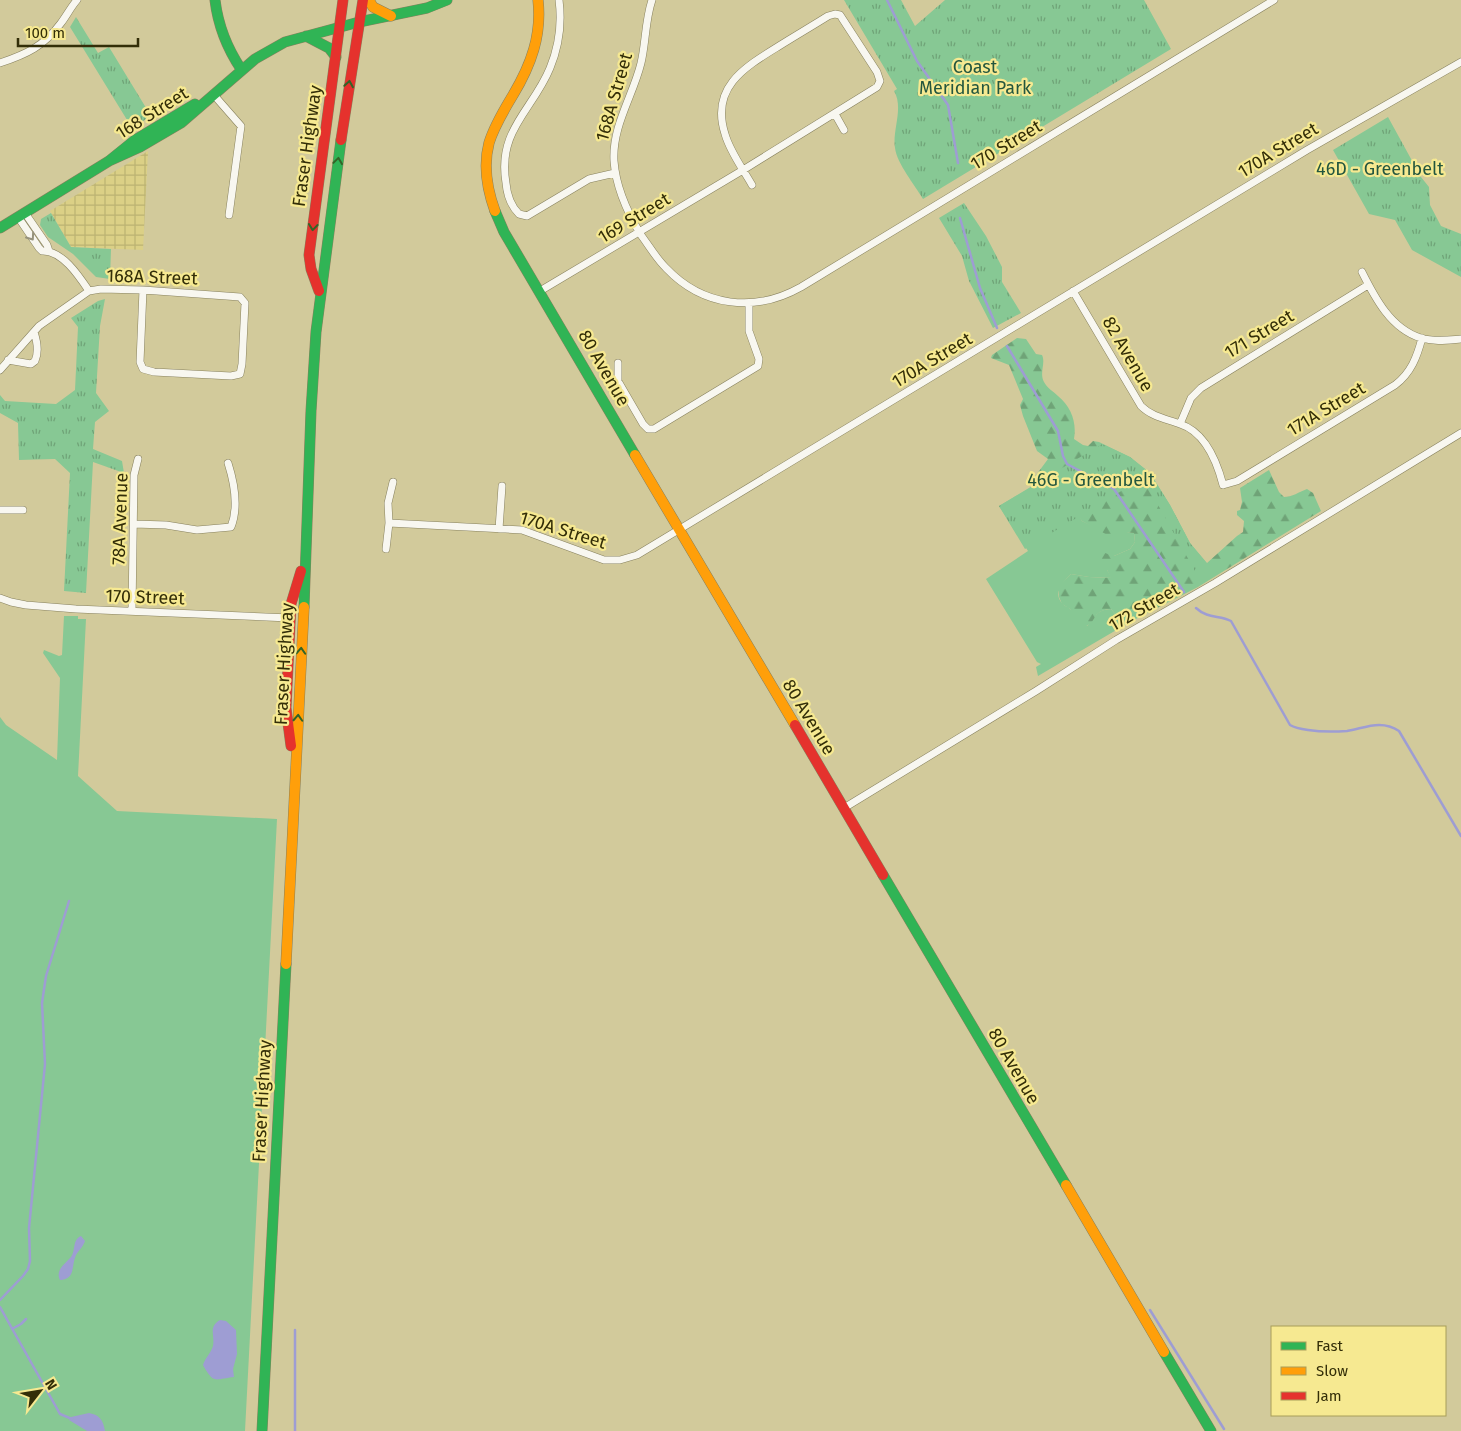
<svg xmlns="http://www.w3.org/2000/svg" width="1461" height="1431" font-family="'Fira Sans',sans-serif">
  <defs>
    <pattern id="industrial-grid" width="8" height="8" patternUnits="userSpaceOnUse" patternTransform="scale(1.25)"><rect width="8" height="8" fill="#dbd086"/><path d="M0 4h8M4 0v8" fill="none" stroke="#bcb372"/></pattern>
    <pattern id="forest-firs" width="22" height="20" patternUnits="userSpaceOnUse" patternTransform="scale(1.25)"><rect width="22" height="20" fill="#87c894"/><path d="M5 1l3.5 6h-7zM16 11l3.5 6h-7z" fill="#6fa377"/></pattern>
    <pattern id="park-tufts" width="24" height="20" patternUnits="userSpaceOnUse" patternTransform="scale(1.25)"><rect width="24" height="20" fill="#87c894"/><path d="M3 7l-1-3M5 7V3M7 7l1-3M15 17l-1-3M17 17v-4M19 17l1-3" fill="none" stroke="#6fa377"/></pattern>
  </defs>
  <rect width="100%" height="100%" fill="#d2ca9b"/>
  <!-- industrial -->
  <path fill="url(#industrial-grid)" d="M148,151l-5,99 -72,-3 -21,-36z"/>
  <!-- green -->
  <path fill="#87c894" d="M1061,477l21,44 15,7 37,5 1,9 -5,7 -16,7 -7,14 5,8 -23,-1 -18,-3c-8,8 -19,20 -8,30 4,4 3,1 7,5 6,6 11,12 17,17 10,-8 7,-16 24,-17l11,13h8l-92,54 -2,-9 5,-3 -4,-2 -51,-83 42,-28 -29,-45 33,-19 1,3z
    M64,616h14v3h8l-8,157 39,35 160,8 -32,612h-245v-714l6,8 51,35 3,-82 -17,-25 1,-3 15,6 3,-1z"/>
  <!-- forest -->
  <path fill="url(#forest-firs)" d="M1017,338l9,1 10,15 6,1c4,8 -3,18 2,27 3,6 9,9 14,14 13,11 19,26 16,43l9,6 5,1 5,-5 6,1 31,15 20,16 20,32 20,38 17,20 30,-27 6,-4 1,-11 -7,-6v-4l3,-1 2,-8 -2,-14 29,-18 10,22 5,5c8,0 15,-5 23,-8l6,4 8,18 -123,76 -68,35h-8l-11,-13c-21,1 -13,17 -30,18l-11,-18 -8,-5 -3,-7v-11l12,-12 18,3 22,1 -4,-8h-7l-3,-4 1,-7 7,-6 9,3 16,-7 5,-7 -1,-9 -12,-1 -11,5 -29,-16 -7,-10 -42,-21 -2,-8 17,-23 -11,-8 -14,-35 -3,-11 3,-6 -14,-34 -18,-7 1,-3z"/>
  <!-- park -->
  <path fill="url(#park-tufts)" d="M844,0h57l14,26 30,-26h199l27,49 -248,150c-8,-14 -26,-35 -28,-51 -3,-18 9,-40 -1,-57l3,-2z
    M76,17l22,36 11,-6 42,69 -19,12 -62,-101z
    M1388,117l33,60 8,10 1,18 11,21 20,8v46v-3l-49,-27 -17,-30 -26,-6 -36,-64z
    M964,203l22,33 16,31v15l19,31 -28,15 -24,-47 -7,-25 -23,-38z
    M51,213l20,34 40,2 -1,30 -14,-2 -23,-23 -25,-17 -8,-12 1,-6z
    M105,299l-5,27 -4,67 13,18 -14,11 -2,27 29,12 2,12 -31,-11 -7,131 -22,-2 6,-118 -15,-14 -36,1 -1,-37 -18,-10v-18l5,6 51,3 19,-14 3,-63 -7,-9 27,-17z
    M1102,444l28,13 20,16 20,32 20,38 23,28 -13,9 -57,-102 -118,71 -26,-43z"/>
  <!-- water -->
  <path fill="#9e9dd3" d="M81,1236l4,5c-2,6 -6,9 -9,14 -5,11 0,24 -16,25 -5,-10 5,-16 11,-23 5,-7 1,-17 10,-21z
    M220,1320l6,1 10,9 1,24 -4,15 1,8c-19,2 -20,8 -31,-12 2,-7 8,-12 10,-19 2,-11 -5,-19 7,-26z
    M89,1413c11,2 14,7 16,18h-18l-18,-11 2,-3z"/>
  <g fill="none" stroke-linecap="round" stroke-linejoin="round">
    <!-- stream -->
    <path stroke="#9e9dd3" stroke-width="2.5" d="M887,0l30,61 31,44 10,58
      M960,218l20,70 17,40
      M1007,346l51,85 5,25 4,8 47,25 70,103
      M1196,608c12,11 23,7 35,13l59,104c5,3 11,4 18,5 13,2 25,2 39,1 18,-3 34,-12 52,0l62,105
      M0,1300l23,-24 5,-7 2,-8 -1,-33 16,-164 -3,-61 4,-27 23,-75
      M0,1307l60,107 12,5
      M1150,1310l74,119
      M12,1329l9,-5 5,-5
      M295,1431v-101"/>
    <defs>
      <path id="street" d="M559,0c3,23 0,46 -9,68 -17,42 -53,62 -44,115 1,12 5,23 13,31l8,2 62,-37 26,-6
        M652,0c-7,21 -6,42 -11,63 -8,33 -29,63 -27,98 2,27 13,51 27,74 8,11 15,23 25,33 37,39 89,45 135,19l473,-287
        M0,63c27,-9 44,-17 61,-40 6,-8 10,-16 16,-23
        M213,94l28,32 -12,89
        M835,114l9,16
        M25,213l22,32 2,6
        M18,217l21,31 3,3c20,-1 37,25 47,40
        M1362,272c13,26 29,57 59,66 13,4 27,2 40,1
        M540,291l203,-121 134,-83 3,-6 -3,-9 -37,-57 -5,-1 -7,2c-16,10 -33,20 -49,30 -34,21 -69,41 -54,88 5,18 18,35 27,51
        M1073,291l68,115c11,11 26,13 39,18 25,8 37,38 43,61l14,-4 158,-96c16,-12 22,-28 27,-47
        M8,360l23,4 4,-3c4,-9 2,-20 -1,-29
        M618,363v18l25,43 5,5h6l104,-63 1,-7 -10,-28v-28
        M0,370l39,-44 50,-35 12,-2 42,1 97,7 5,6 -3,61 -2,10 -9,2 -77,-4 -11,-3 -3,-7 3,-72
        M1180,424l11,-26 10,-10 167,-103
        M0,510h23
        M389,523l133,7 82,30h16l17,-5 670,-405 154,-88
        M134,524l32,1 31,5 34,-3c8,-20 3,-45 -3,-64
        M499,529l3,-43
        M386,549l3,-26 -1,-20 5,-21
        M0,598l11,4 15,3 50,4 214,9
        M132,611l2,-136 4,-16
        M844,808l192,-117 80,-51 99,-57 246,-150"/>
      <path id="fast" d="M215,0c3,25 12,48 26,69
        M306,36l23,12 7,9
        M109,161l31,-14 41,-24 74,-64 30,-17 74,-20 68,-14 20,-8
        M495,211l9,21 131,223
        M0,228l109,-67 26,-21 60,-36
        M304,607l7,-196 5,-79 25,-192
        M883,875l183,310
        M1164,1352l47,79
        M262,1431l24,-467"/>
      <path id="slow" d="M369,0l4,7 18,9
        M495,211c-8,-22 -12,-45 -6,-68 5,-17 15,-33 24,-48 18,-30 29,-60 25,-95
        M635,455l160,270
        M286,964l18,-357
        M1066,1185l98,167"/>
      <path id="jam" d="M341,140l22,-140
        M319,291l-8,-22 -2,-14 34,-255
        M795,725l88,150
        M291,746l-5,-38 5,-104 10,-33"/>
    </defs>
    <!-- street casing -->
    <use href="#street" stroke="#87815e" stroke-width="8"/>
    <!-- fast casing -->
    <use href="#fast" stroke="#87815e" stroke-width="11"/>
    <!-- slow casing -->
    <use href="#slow" stroke="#87815e" stroke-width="11"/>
    <!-- jam casing -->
    <use href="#jam" stroke="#87815e" stroke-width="11"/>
    <!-- street -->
    <use href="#street" stroke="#f8f7f0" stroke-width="7"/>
    <!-- fast -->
    <use href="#fast" stroke="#30b455" stroke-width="10"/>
    <!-- slow -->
    <use href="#slow" stroke="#ff9f0a" stroke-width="10"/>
    <!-- jam -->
    <use href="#jam" stroke="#e5322d" stroke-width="10"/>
  </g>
  <!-- one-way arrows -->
  <defs><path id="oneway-chevron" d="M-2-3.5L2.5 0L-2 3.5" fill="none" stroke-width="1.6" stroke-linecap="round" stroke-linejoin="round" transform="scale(1.25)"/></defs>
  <g stroke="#326427">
    <use href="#oneway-chevron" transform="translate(349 84) rotate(-81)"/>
    <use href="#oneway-chevron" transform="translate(338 161) rotate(-82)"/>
    <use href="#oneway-chevron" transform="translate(313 227) rotate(96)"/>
    <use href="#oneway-chevron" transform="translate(301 651) rotate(-87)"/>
    <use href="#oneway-chevron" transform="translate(298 718) rotate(-87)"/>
  </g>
  <use stroke="#96927c" href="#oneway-chevron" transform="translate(31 237) rotate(55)"/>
  <g text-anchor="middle" stroke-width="4.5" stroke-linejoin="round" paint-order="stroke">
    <!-- park labels -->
    <g font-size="18" fill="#23563e" stroke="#f6e991">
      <text x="975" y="73">Coast<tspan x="975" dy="21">Meridian Park</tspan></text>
      <text x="1380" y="175">46D - Greenbelt</text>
      <text x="1091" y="486">46G - Greenbelt</text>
    </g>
    <!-- street labels -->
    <g font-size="18" fill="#332e08" stroke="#f6e991">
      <text transform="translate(614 97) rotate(-74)" y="6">168A Street</text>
      <text transform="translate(152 113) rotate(-32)" y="6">168 Street</text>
      <text transform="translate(1006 145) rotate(-31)" y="6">170 Street</text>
      <text transform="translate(307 146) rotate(-82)" y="6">Fraser Highway</text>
      <text transform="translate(1278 150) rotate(-31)" y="6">170A Street</text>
      <text transform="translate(634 218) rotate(-31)" y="6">169 Street</text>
      <text transform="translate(152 277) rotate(2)" y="6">168A Street</text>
      <text transform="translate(1259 334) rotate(-31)" y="6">171 Street</text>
      <text transform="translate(1128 354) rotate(60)" y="6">82 Avenue</text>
      <text transform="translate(932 360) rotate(-31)" y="6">170A Street</text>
      <text transform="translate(604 368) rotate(60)" y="6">80 Avenue</text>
      <text transform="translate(1326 409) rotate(-31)" y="6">171A Street</text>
      <text transform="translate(120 519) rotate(-88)" y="6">78A Avenue</text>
      <text transform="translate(563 530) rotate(17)" y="6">170A Street</text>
      <text transform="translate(145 597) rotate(2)" y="6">170 Street</text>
      <text transform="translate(1144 607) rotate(-30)" y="6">172 Street</text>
      <text transform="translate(284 664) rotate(-87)" y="6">Fraser Highway</text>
      <text transform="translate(809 717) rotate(59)" y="6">80 Avenue</text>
      <text transform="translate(1014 1066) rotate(60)" y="6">80 Avenue</text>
      <text transform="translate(262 1101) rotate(-87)" y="6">Fraser Highway</text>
    </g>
  </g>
  <!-- legend -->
  <rect x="1271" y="1326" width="175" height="90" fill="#f6e991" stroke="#a89e5a"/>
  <rect x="1281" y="1342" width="25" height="8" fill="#30b455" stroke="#a89e5a"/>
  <text x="1316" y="1351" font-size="15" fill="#332e08">Fast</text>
  <rect x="1281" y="1367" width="25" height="8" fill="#ff9f0a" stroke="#a89e5a"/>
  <text x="1316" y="1376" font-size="15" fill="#332e08">Slow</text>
  <rect x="1281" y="1392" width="25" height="8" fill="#e5322d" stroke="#a89e5a"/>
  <text x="1316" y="1401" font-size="15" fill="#332e08">Jam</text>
  <!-- north arrow -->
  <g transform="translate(40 1391) rotate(59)" stroke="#f6e991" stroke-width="4" paint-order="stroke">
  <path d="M0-4L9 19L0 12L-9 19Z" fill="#332e08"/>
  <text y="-8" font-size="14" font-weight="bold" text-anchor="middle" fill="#332e08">N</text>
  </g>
  <!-- scale -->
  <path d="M18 38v8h120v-8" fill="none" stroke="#332e08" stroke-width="2.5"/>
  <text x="25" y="38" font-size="15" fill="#332e08" stroke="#f6e991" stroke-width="4" paint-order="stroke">100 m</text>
</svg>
